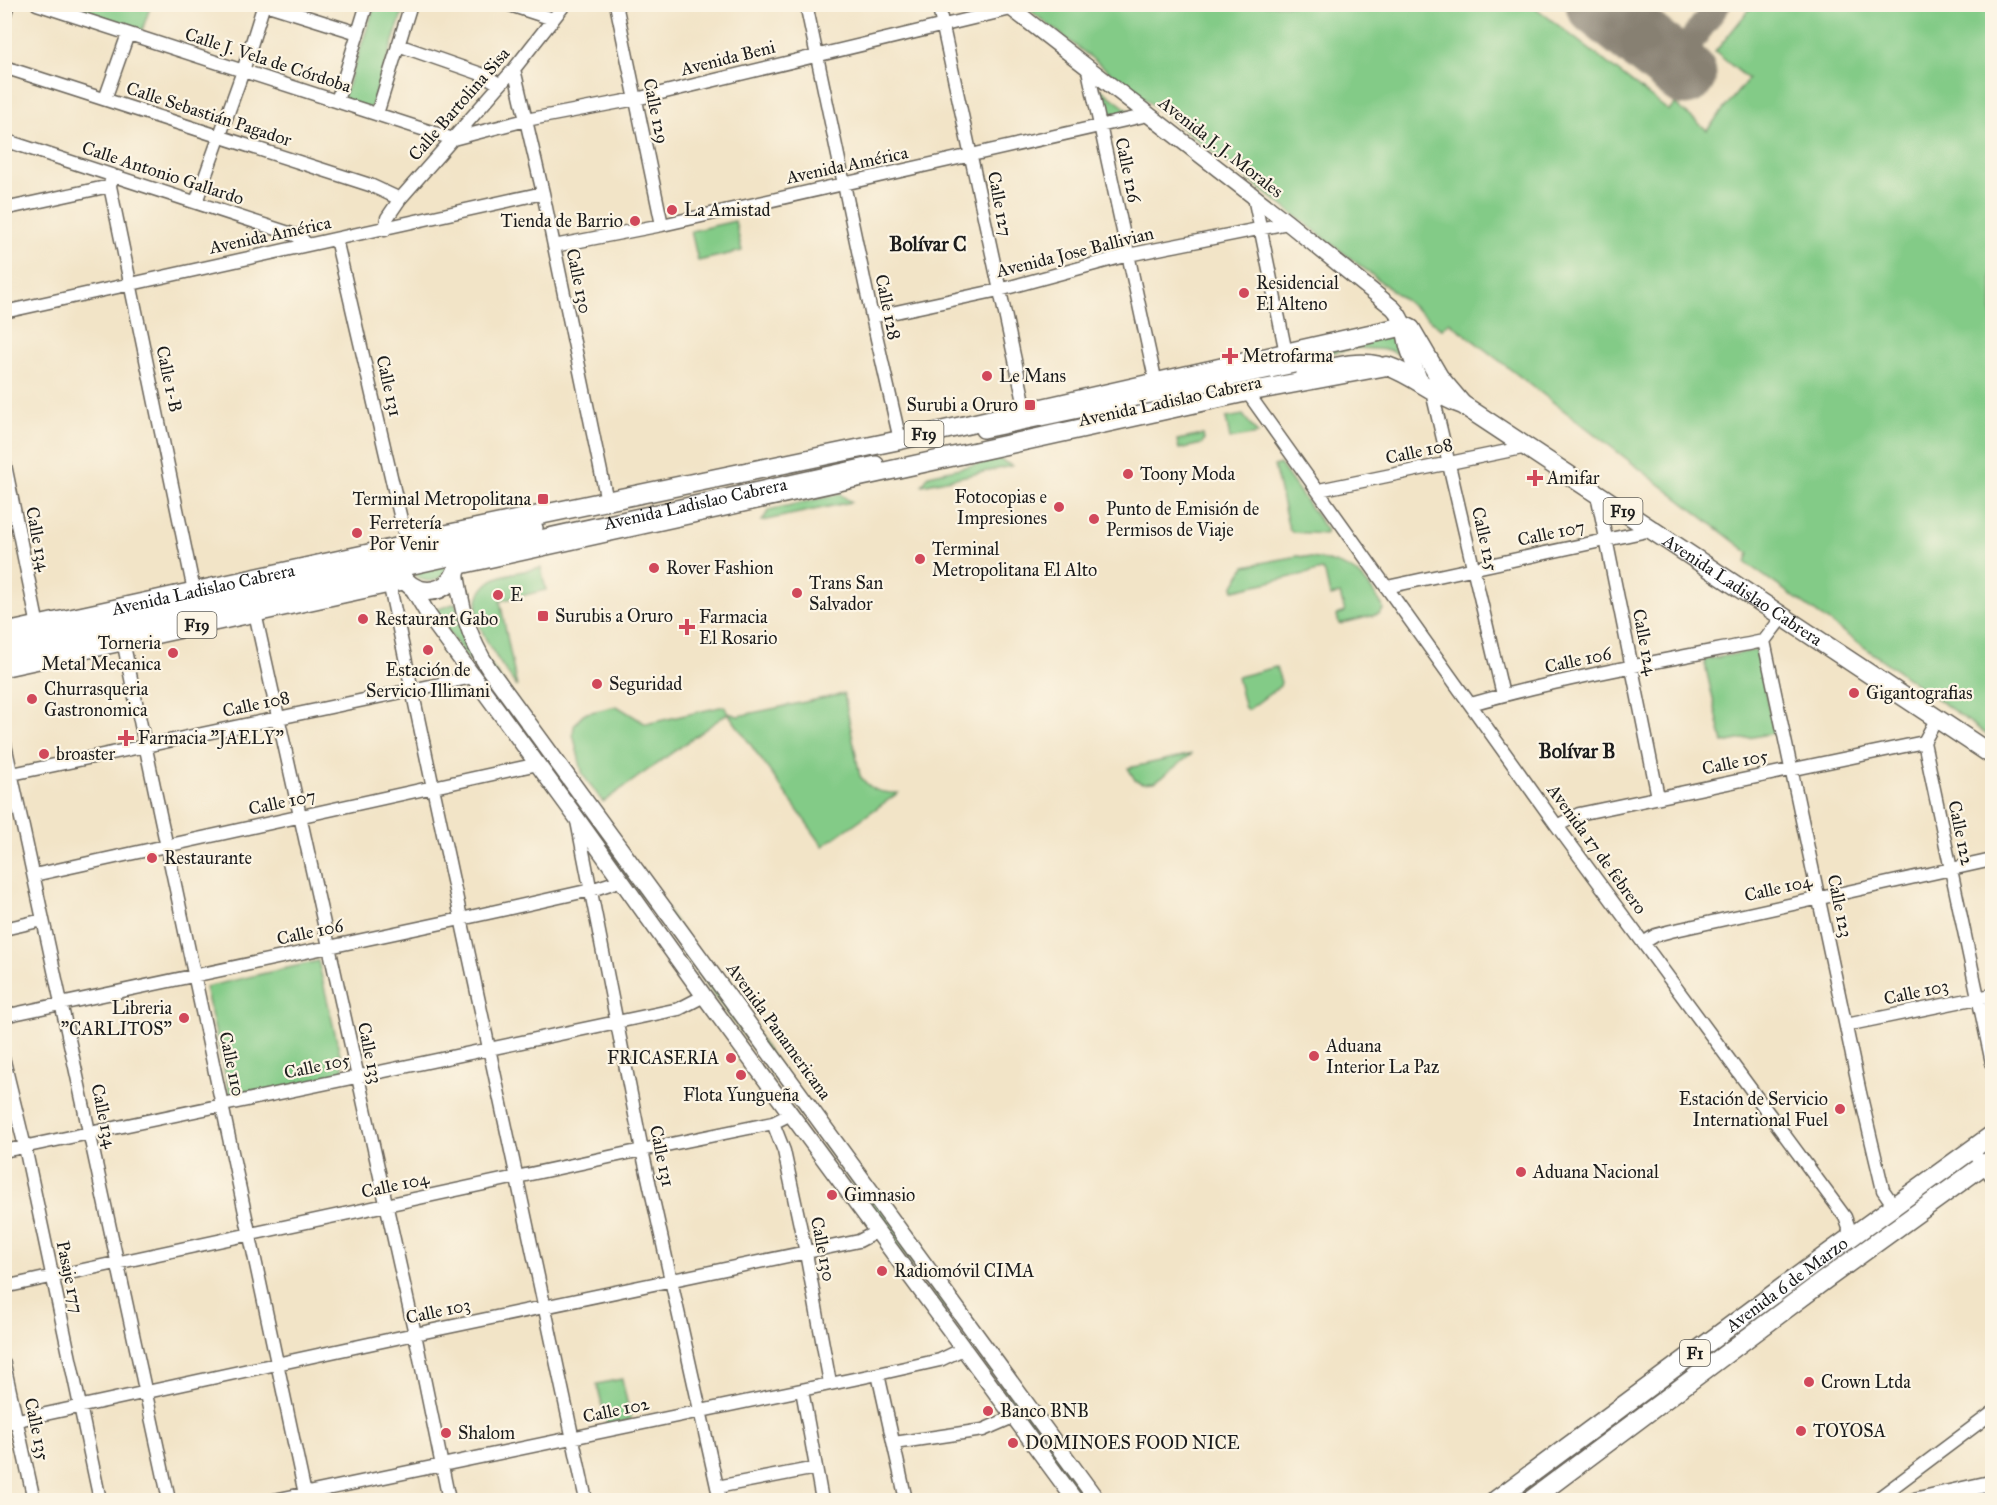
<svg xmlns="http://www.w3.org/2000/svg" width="1997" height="1505" font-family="'IM FELL Great Primer',serif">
  <rect width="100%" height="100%" fill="#fcf5e5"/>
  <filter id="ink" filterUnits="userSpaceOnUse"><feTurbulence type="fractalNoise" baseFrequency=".0167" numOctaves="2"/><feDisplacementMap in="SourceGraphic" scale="12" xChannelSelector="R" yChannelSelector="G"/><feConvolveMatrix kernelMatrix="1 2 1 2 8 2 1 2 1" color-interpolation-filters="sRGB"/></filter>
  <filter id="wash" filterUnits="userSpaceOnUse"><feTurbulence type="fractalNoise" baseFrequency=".008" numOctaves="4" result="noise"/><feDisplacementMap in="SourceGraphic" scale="24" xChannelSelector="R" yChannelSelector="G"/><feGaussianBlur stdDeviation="1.35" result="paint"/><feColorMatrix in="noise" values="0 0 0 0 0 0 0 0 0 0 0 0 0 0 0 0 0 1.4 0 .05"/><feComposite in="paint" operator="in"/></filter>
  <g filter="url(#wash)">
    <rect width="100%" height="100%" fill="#f2e4c7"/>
    <!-- green -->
    <path fill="#83cb87" stroke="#507452" stroke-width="1.5" d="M49,5h102l-11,31z
      M375,5h30l-35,106 -28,-9z
      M1023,5h509l137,106 6,-7 32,26 41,-51 -33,-27 38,-47h239v733l-246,-175 3,-10 -300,-231 -7,7z
      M1099,88l32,24 -28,6z
      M735,221l7,30 -44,10 -7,-30z
      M1389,336l10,1 6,20 -16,-7 -32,-2 -146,28z
      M1243,415l15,19 -28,5 -4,-21z
      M1203,435l1,5 -2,4 -23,5 -2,-9z
      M999,459l13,7 -90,19 7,-10z
      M1280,464l47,67 -2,3 -33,-2 -3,-3 -15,-63z
      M840,494l11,8 -89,19 7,-11z
      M1298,556c21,3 48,6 64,22 8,8 14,18 20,27l1,5 -4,4 -40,10 -2,-9 8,-3 -5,-18 -10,2 -5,-23 -3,-3 -88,20 -1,-3 12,-21z
      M449,561c-3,22 -26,27 -38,9z
      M541,568l5,22 -46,11 17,86c-17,-25 -63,-79 -26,-106 11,-8 37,-10 50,-13z
      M456,603l4,19 631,878h-7l-651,-889z
      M1756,650l18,83 -51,10 -19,-83z
      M1276,667l5,15 -1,4 -32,24 -3,-1 -8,-32z
      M844,694l16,82c11,15 20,17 38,17l-75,53 -95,-133 -125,89 -20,-27 -10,-41 1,-8 9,-12 34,-8 29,18 78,-18 4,7 10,3z
      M1192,754l-37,28 -13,1 -7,-3 -7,-12z
      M318,961l27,114 -114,25 -26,-113z
      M622,1379l9,41 -24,5 -10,-41z"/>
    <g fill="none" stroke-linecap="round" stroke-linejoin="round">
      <!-- taxiway -->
      <path stroke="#878072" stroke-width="26" d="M1674,65l44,-61"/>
      <!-- runway -->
      <path stroke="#878072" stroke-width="63" d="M1597,4l88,70"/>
    </g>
  </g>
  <g filter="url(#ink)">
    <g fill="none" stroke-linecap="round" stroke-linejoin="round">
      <defs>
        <path id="minor" d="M37,4l416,135 73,-19 110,-21 375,-90
          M265,4l93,29
          M507,4l46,15
          M616,4l46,221
          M806,4l66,313 28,123
          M938,4l88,407
          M4,17l4,-13
          M398,45l86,30 15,9
          M4,67l366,118 30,14
          M514,69l29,124 64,308
          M1088,70l68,313
          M105,99l23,-65
          M337,101l30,-97
          M377,114l34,-110
          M4,140l291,95 8,5 4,5
          M112,175l-2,11 84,405
          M1254,197l32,156
          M196,202l47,-131 21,-67
          M4,209l106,-23
          M385,230l2,-12 13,-19 114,-130 51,-65
          M336,239l70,302
          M554,246l108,-21 486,-110
          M4,312l539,-119
          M872,317l127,-27 129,-35 160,-32
          M1247,392l310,434 288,391 4,11 -1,11
          M1432,392l71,303
          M4,460l34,166
          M1319,490l208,-43
          M1597,494l61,303
          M388,578l198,922
          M1387,587l265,-57
          M255,613l160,721 34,166
          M1783,616l-19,25 96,452 23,97 11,16
          M123,641l182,853
          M1471,704c96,-27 195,-44 293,-63
          M1937,718l-13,24 68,321
          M4,740l165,760
          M12,774l461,-97
          M577,821l65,329 78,350
          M1557,826l22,-12 345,-72
          M34,875l504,-111
          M4,929l39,-9
          M1643,943l13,-8 15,-4 321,-71
          M4,1016l457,-97 130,-29 31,-10
          M1846,1025l146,-30
          M4,1061l21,86 75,353
          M773,1123l11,28 22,102 24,130
          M1972,1150l20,27
          M4,1151l675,-142 25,-13
          M4,1287l638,-137 131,-27 18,-9
          M4,1364l30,136
          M878,1374l28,126
          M802,1390l20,110
          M4,1423l411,-89 444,-93 19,-10
          M894,1443l89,-13 30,-13
          M717,1487l99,-19
          M274,1500l604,-126 62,-14 23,-11
          M1876,1500l116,-87"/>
        <g id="major">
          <path d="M1006,4l282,219 105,85c12,12 11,24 15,40 4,12 8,24 14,37"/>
          <path d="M1304,373c24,-5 50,-15 74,-9"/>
          <path d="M983,430l335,-70"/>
          <path d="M456,572c7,40 11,63 33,97l608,831"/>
          <path d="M410,584l19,32 147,201 128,179 371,504"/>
          <path d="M4,644l531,-116"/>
          <path id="s1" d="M4,656l872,-192"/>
          <path d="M1916,1500l76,-17"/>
        </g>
        <g id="highway">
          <circle cx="428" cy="561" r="30"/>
          <path d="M443,535l457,-95 505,-114 6,3 28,48 22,26"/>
          <path id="s2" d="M458,565l789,-173 140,-26c27,9 47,29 76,39l529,350"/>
          <path id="s3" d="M4,633l399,-87"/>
          <path d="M4,667l401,-87"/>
          <path id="s4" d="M1496,1500l333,-247 163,-118"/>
          <path d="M1531,1500l291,-218 170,-123"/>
        </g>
      </defs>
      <!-- minor casing -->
      <use href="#minor" stroke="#676258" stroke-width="15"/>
      <!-- major casing -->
      <use href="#major" stroke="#676258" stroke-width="18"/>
      <!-- highway casing -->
      <use href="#highway" stroke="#676258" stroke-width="21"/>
      <!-- minor -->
      <use href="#minor" stroke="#fff" stroke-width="12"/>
      <!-- major -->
      <use href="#major" stroke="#fff" stroke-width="15"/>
      <!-- highway -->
      <use href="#highway" stroke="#fff" stroke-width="18"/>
    </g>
  </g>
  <!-- markers -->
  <g fill="#d1495b" stroke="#fcf5e5" stroke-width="2">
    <circle cx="672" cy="210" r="6"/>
    <circle cx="635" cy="221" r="6"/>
    <circle cx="1244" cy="293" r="6"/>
    <path d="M1227 347h6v6h6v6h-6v6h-6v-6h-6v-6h6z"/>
    <circle cx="987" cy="376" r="6"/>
    <rect x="1024" y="399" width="12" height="12" rx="3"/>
    <circle cx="1128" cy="474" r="6"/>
    <path d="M1532 469h6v6h6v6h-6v6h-6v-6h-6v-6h6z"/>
    <rect x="537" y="493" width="12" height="12" rx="3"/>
    <circle cx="1059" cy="507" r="6"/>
    <circle cx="1094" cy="519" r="6"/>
    <circle cx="357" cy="533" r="6"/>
    <circle cx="920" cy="559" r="6"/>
    <circle cx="654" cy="568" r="6"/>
    <circle cx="797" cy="593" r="6"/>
    <circle cx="498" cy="595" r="6"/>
    <rect x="537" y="610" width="12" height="12" rx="3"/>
    <circle cx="363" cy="619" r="6"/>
    <path d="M684 618h6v6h6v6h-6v6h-6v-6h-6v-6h6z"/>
    <circle cx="428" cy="650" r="6"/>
    <circle cx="173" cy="653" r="6"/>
    <circle cx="597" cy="684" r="6"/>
    <circle cx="1854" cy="693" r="6"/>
    <circle cx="32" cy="699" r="6"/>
    <path d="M123 729h6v6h6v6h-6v6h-6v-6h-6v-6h6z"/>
    <circle cx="44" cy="754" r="6"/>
    <circle cx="152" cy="858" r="6"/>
    <circle cx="184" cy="1018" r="6"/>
    <circle cx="1314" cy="1056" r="6"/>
    <circle cx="731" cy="1058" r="6"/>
    <circle cx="741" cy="1075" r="6"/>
    <circle cx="1840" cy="1109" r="6"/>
    <circle cx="1521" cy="1172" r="6"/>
    <circle cx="832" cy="1195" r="6"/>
    <circle cx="882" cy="1271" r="6"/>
    <circle cx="1809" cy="1382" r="6"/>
    <circle cx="988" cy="1411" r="6"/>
    <circle cx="1801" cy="1431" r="6"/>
    <circle cx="446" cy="1433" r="6"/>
    <circle cx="1013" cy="1443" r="6"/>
  </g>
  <g text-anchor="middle" stroke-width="4.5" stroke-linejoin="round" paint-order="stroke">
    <!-- shield labels -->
    <g fill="#fcf5e5" stroke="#5f5d58" stroke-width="1.5">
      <rect x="904.5" y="421" width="39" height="26" rx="4.5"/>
      <rect x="1603.5" y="498" width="39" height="26" rx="4.5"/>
      <rect x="177.5" y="612" width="39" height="26" rx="4.5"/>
      <rect x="1680" y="1340" width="30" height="26" rx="4.5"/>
    </g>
    <g font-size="16" font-weight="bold" fill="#1c1c1c">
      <text x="924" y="440">F19</text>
      <text x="1623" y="517">F19</text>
      <text x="197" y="631">F19</text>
      <text x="1695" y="1359">F1</text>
    </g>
    <!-- street labels -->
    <g font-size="18" fill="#1c1c1c" stroke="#fcf5e5">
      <text transform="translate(728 58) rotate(-14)" y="6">Avenida Beni</text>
      <text transform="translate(268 60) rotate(18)" y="6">Calle J. Vela de Córdoba</text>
      <text transform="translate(459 104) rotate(-49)" y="6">Calle Bartolina Sisa</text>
      <text transform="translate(656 111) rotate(78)" y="6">Calle 129</text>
      <text transform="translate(209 114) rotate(18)" y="6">Calle Sebastián Pagador</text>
      <text transform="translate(1221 147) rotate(38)" y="6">Avenida J. J. Morales</text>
      <text transform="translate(847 165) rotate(-12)" y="6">Avenida América</text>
      <text transform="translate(1128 170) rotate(78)" y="6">Calle 126</text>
      <text transform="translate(163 173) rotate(18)" y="6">Calle Antonio Gallardo</text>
      <text transform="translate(1000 204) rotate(79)" y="6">Calle 127</text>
      <text transform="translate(270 235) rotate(-12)" y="6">Avenida América</text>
      <text transform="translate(1075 252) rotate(-14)" y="6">Avenida Jose Ballivian</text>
      <text transform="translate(579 281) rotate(78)" y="6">Calle 130</text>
      <text transform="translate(888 307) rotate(78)" y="6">Calle 128</text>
      <text transform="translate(169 379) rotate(78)" y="6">Calle 1-B</text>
      <text transform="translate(389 386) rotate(77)" y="6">Calle 131</text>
      <text transform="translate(1170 401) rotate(-12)" y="6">Avenida Ladislao Cabrera</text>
      <text transform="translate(1419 451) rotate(-12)" y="6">Calle 108</text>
      <text dy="6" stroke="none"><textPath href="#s1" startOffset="708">Avenida Ladislao Cabrera</textPath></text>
      <text transform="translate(1551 533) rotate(-12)" y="6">Calle 107</text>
      <text transform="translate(38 539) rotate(79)" y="6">Calle 134</text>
      <text transform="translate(1485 539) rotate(77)" y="6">Calle 125</text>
      <text dy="6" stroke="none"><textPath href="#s3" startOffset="204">Avenida Ladislao Cabrera</textPath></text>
      <text dy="6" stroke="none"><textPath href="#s2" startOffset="1371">Avenida Ladislao Cabrera</textPath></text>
      <text transform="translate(1645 642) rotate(79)" y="6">Calle 124</text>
      <text transform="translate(1578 660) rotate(-12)" y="6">Calle 106</text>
      <text transform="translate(256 704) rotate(-12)" y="6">Calle 108</text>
      <text transform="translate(1735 762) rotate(-12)" y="6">Calle 105</text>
      <text transform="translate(282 802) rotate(-12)" y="6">Calle 107</text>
      <text transform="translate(1961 833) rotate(78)" y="6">Calle 122</text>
      <text transform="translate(1597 849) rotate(54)" y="6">Avenida 17 de febrero</text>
      <text transform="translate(1778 888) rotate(-13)" y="6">Calle 104</text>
      <text transform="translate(1840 906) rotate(78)" y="6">Calle 123</text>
      <text transform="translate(310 932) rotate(-12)" y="6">Calle 106</text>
      <text transform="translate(1916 992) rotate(-12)" y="6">Calle 103</text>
      <text transform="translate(779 1031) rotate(54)" y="6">Avenida Panamericana</text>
      <text transform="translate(370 1053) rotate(78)" y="6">Calle 133</text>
      <text transform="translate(232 1064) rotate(78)" y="6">Calle 110</text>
      <text transform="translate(317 1066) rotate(-12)" y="6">Calle 105</text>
      <text transform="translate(104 1116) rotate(78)" y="6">Calle 134</text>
      <text transform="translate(662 1156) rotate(78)" y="6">Calle 131</text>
      <text transform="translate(395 1185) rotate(-12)" y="6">Calle 104</text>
      <text transform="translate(823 1249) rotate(79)" y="6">Calle 130</text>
      <text transform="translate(70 1277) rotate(78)" y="6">Pasaje 177</text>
      <text dy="6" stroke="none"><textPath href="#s4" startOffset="362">Avenida 6 de Marzo</textPath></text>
      <text transform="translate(438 1311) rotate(-12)" y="6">Calle 103</text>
      <text transform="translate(616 1410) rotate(-12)" y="6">Calle 102</text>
      <text transform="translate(37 1429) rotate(78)" y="6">Calle 135</text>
    </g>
    <!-- poi labels -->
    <g font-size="18" fill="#1c1c1c" stroke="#fcf5e5" text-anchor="start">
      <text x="684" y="216">La Amistad</text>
      <text x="623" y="227" text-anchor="end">Tienda de Barrio</text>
      <text x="1256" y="289">Residencial<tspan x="1256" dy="21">El Alteno</tspan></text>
      <text x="1242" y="362">Metrofarma</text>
      <text x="999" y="382">Le Mans</text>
      <text x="1018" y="411" text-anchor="end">Surubi a Oruro</text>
      <text x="1140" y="480">Toony Moda</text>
      <text x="1547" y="484">Amifar</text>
      <text x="1047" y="503" text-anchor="end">Fotocopias e<tspan x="1047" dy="21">Impresiones</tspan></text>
      <text x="531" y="505" text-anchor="end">Terminal Metropolitana</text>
      <text x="1106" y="515">Punto de Emisión de<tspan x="1106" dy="21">Permisos de Viaje</tspan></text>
      <text x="369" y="529">Ferretería<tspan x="369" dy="21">Por Venir</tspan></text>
      <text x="932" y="555">Terminal<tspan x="932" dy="21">Metropolitana El Alto</tspan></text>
      <text x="666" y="574">Rover Fashion</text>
      <text x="809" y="589">Trans San<tspan x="809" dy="21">Salvador</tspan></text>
      <text x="510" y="601">E</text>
      <text x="555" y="622">Surubis a Oruro</text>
      <text x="699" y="623">Farmacia<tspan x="699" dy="21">El Rosario</tspan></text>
      <text x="375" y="625">Restaurant Gabo</text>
      <text x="161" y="649" text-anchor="end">Torneria<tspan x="161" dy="21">Metal Mecanica</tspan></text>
      <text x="428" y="676" text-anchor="middle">Estación de<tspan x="428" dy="21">Servicio Illimani</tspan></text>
      <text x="609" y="690">Seguridad</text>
      <text x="44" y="695">Churrasqueria<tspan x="44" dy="21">Gastronomica</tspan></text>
      <text x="1866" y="699">Gigantografias</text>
      <text x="138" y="744">Farmacia "JAELY"</text>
      <text x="56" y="760">broaster</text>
      <text x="164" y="864">Restaurante</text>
      <text x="172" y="1014" text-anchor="end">Libreria<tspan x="172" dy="21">"CARLITOS"</tspan></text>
      <text x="1326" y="1052">Aduana<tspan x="1326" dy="21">Interior La Paz</tspan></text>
      <text x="719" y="1064" text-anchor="end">FRICASERIA</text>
      <text x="741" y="1101" text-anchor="middle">Flota Yungueña</text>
      <text x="1828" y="1105" text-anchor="end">Estación de Servicio<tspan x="1828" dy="21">International Fuel</tspan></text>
      <text x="1533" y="1178">Aduana Nacional</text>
      <text x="844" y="1201">Gimnasio</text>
      <text x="894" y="1277">Radiomóvil CIMA</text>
      <text x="1821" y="1388">Crown Ltda</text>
      <text x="1000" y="1417">Banco BNB</text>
      <text x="1813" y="1437">TOYOSA</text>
      <text x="458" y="1439">Shalom</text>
      <text x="1025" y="1449">DOMINOES FOOD NICE</text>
    </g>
    <!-- neighbourhood labels -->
    <g font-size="20" font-weight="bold" fill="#1c1c1c" stroke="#fcf5e5">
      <text x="928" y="251">Bolívar C</text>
      <text x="1577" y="758">Bolívar B</text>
    </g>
  </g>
  <!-- margin -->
  <rect width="1997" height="1505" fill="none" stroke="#fcf5e5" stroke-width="24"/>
</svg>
